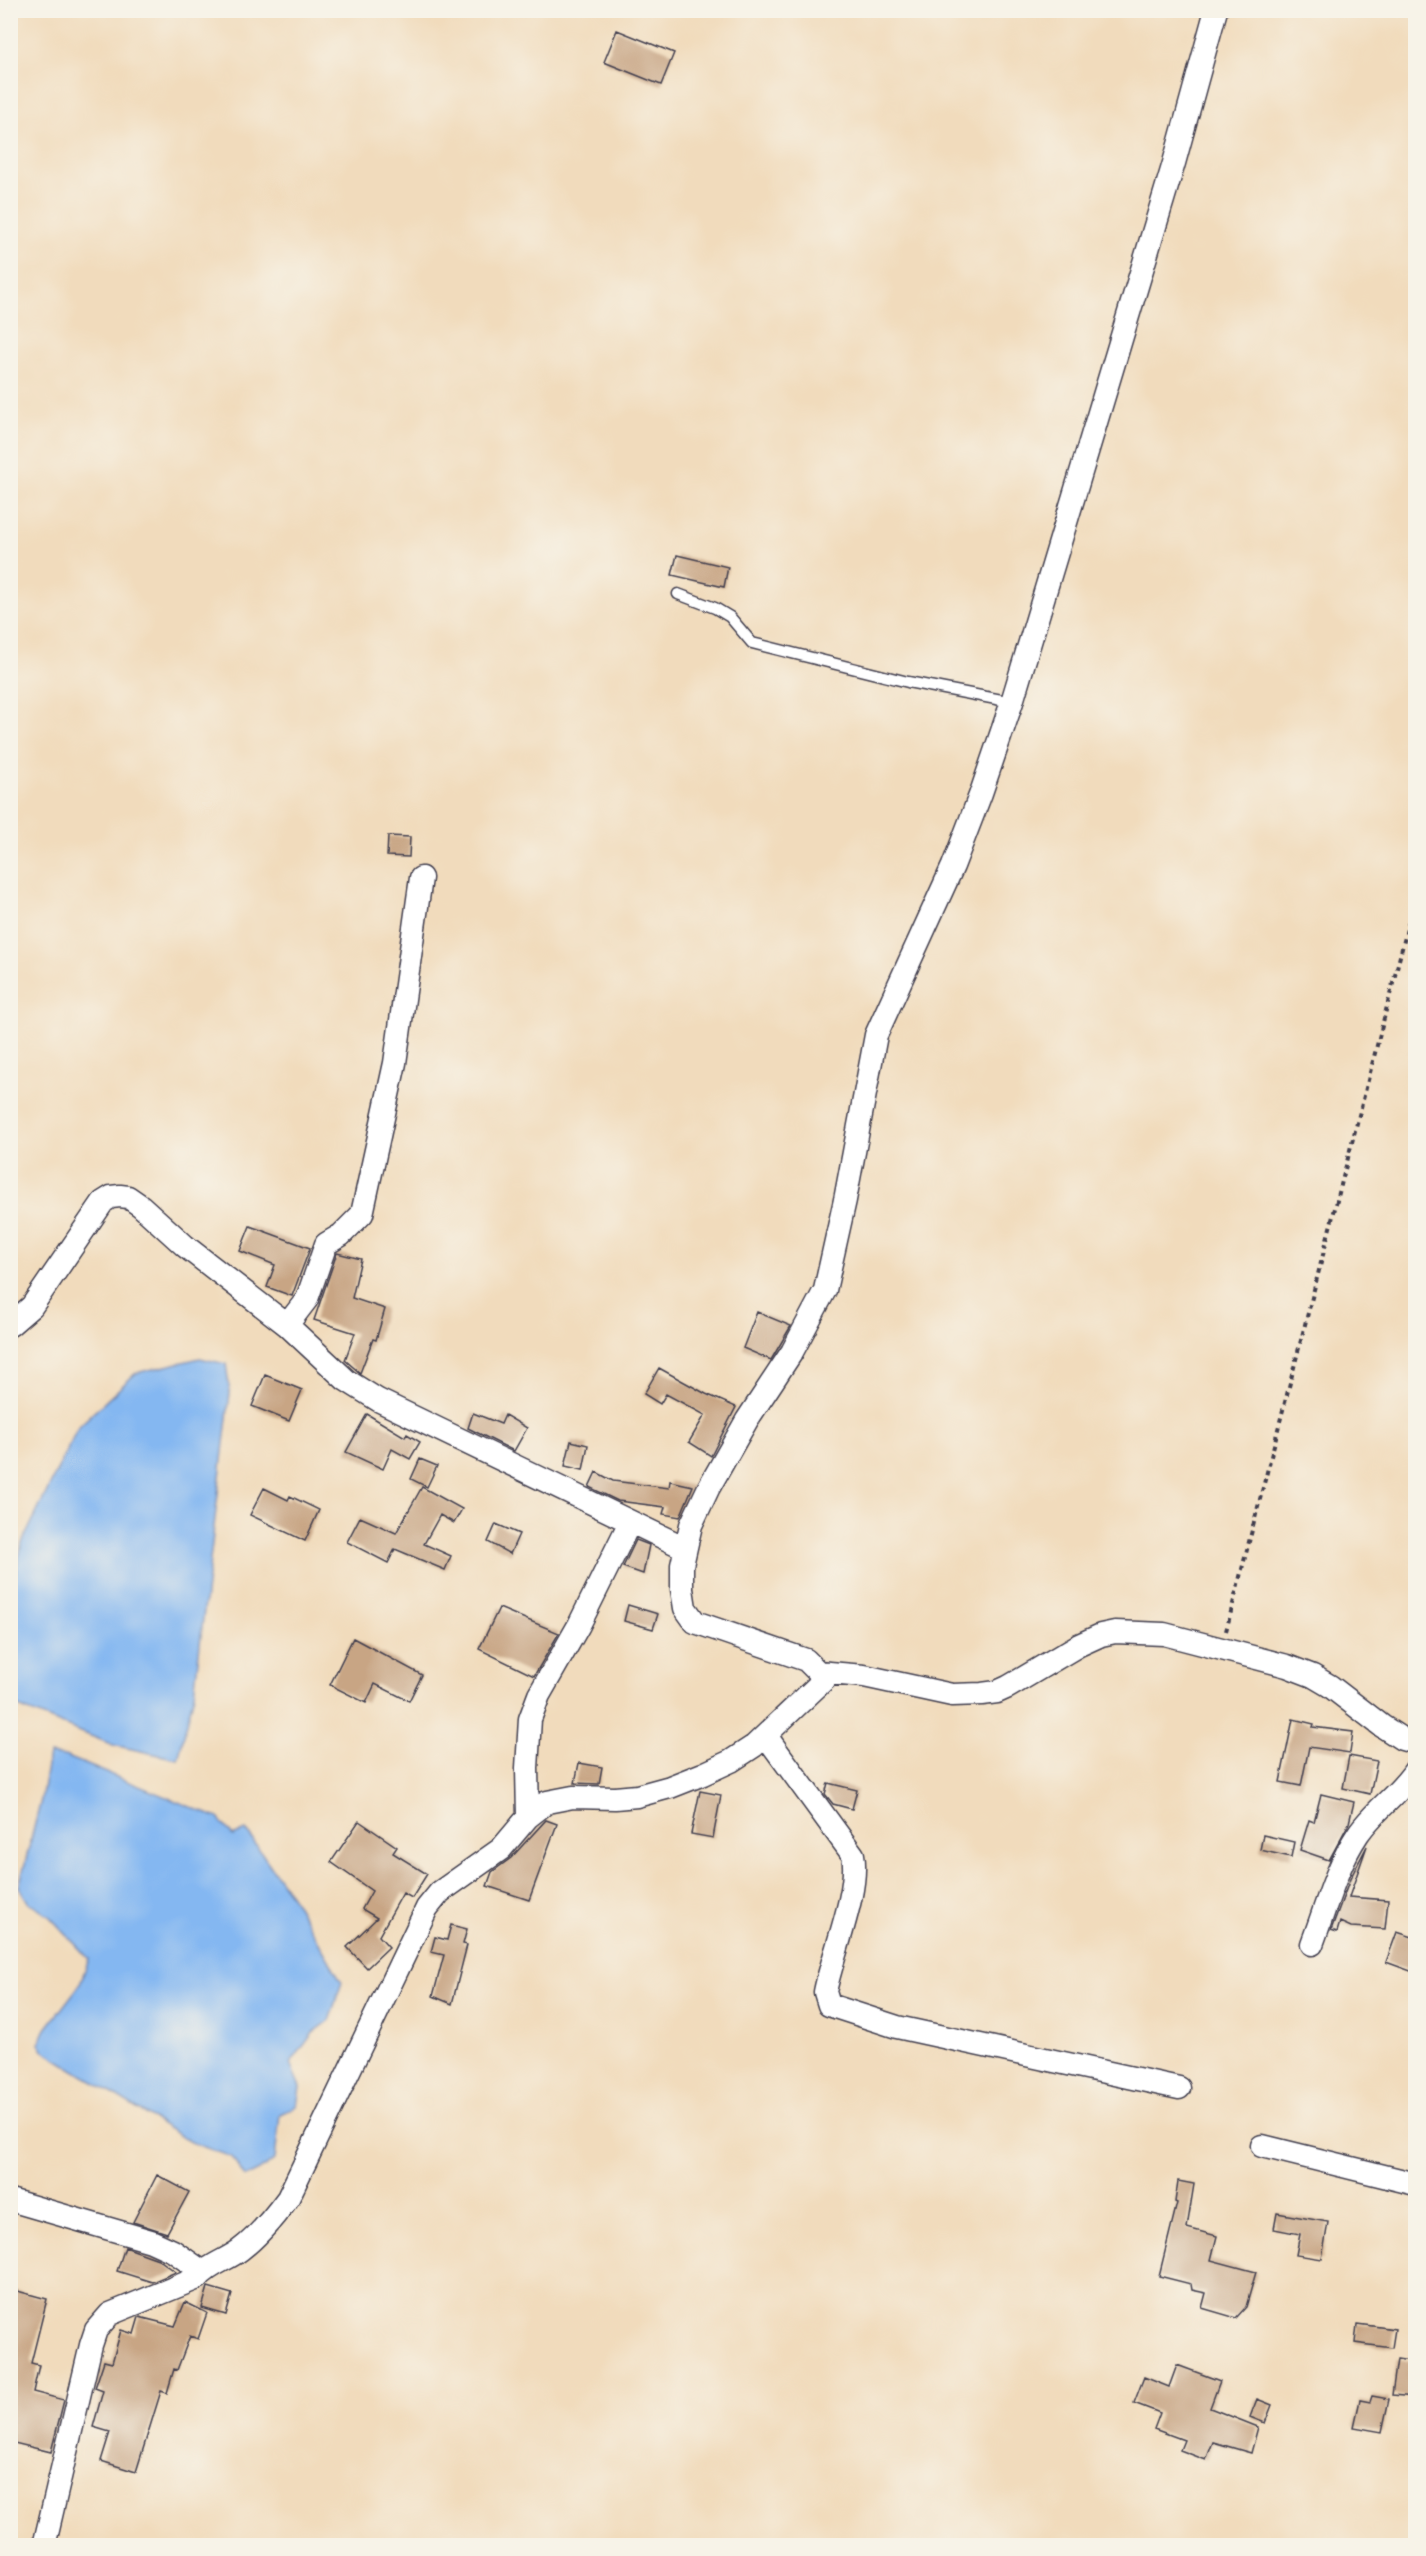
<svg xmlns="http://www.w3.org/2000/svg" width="1426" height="2556" font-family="'Gochi Hand',sans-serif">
  <rect width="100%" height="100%" fill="#f7f3e8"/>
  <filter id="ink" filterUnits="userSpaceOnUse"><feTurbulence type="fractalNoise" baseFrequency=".0167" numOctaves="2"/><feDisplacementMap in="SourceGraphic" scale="12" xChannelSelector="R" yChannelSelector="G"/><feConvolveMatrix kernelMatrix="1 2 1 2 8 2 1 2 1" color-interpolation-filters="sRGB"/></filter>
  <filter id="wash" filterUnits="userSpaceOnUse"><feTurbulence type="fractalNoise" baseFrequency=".008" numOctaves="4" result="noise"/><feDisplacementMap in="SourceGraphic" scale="24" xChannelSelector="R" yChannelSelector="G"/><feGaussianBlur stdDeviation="1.35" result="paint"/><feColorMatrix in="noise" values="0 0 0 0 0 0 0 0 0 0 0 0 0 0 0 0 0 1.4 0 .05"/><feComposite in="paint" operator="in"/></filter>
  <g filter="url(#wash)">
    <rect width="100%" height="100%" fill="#f1dbbc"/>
    <!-- water -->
    <path fill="#84b7f1" stroke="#536c96" stroke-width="1.5" d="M200,1358l26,6 4,29 -36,301 -16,65 -65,-14 -102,-41v-109l11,-52 56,-116 58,-54z
      M49,1754l16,2 153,62 15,18 13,-6 47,69 49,83 -13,39 -16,12 -23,31 10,23 -3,19 -17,8 -5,45 -12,9 -18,9 -13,-20 -42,-15 -146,-91 -5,-7 7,-15 33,-43 10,-27 -39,-42 -22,-15 -9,-15 22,-87z"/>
    <g id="blocks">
      <!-- building -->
      <path fill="#c8a584" d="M617,30l57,23 -13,32 -57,-23z
        M677,555l51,12 -4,20 -52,-12z
        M388,836l22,1 -1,20 -22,-1z
        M250,1226l60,22 -18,48 -25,-9 8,-22 -35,-14z
        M337,1253l24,6 -9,39 33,11 -9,31 -3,-1 -13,34 -15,-13 10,-27 -41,-13z
        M757,1312l34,14 -20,34 -28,-12z
        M659,1368l47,26 30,13 -25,49 -22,-14 16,-27 -39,-21 -6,10 -16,-10z
        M265,1375l37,15 -13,31 -37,-15z
        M473,1413l28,11 4,-9 22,13 -13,23 -46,-23z
        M367,1414l38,23 2,-3 13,8 -10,17 -18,-10 -9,20 -37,-17z
        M571,1441l17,4 -5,25 -18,-4z
        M420,1459l17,7 -10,21 -16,-8z
        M596,1472l17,9 56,7 1,-7 23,5 -13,31 -17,-3 2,-7 -47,-6 -29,-14z
        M422,1487l40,22 -8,14 -14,-8 -16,29 27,12 -6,14 -50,-21 -7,14 -41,-21 13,-25 36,16z
        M264,1488l24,12 2,-4 29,14 -14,31 -55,-26z
        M496,1524l23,10 -9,20 -22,-12z
        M636,1540l13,5 -6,29 -20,-7z
        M628,1605l30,9 -5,15 -29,-8z
        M499,1608l60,25 -25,43 -55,-27z
        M353,1638l69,37 -13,26 -34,-17 -9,19 -36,-18z
        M1293,1719l21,5 -1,3 40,5 -3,21 -41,-6 -8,39 -21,-4z
        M1349,1756l28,5 -7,33 -27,-6z
        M579,1763l23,4 -3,17 -24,-1z
        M828,1783l29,7 -5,19 -19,-5 -8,-10z
        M700,1791l21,4 -8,43 -22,-4z
        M1321,1794l33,8 -5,21 -20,37 -29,-10 9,-30 5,2z
        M546,1820l11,4 -28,76 -42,-14 5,-14 19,-14z
        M359,1821l38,26 -4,6 34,21 -15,24 -9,-5 -24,43 10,11 -22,21 -20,-21 30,-29 -15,-9 10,-18 -41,-29z
        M1263,1835l31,7 -3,15 -31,-7z
        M1367,1846l-18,51 39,3 -3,29 -34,-2 -11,-5 -3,10 -6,-2 19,-51z
        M451,1925l16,4 -4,15 4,1 -15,59 -19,-8 11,-41 -13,-3 4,-15 12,3z
        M1397,1932l19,6v35l-30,-11z
        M157,2175l32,17 -22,41 -34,-11z
        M1178,2181l16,3 -7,44 30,8 -6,24 45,12 -10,35 -10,11 -34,-10 4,-15 -14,-3 -1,-6 -32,-8 18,-73 -2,-1z
        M1277,2213l51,9 -6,37 -26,-4 4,-21 -26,-5z
        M125,2247l33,12 18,13 -24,10 -35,-11z
        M208,2287l24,7 -6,21 -24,-7z
        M10,2289l37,10 -16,64 8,2 -6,27 31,8 -13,52 -41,-10z
        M185,2302l22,11 -9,26 -8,-3 -13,34 -3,-1 -7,24 -6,-2 -25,81 -35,-11 9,-29 -17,-5 10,-36 -8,-3 9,-27 8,2 9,-33 13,4 5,-17 36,9z
        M1357,2324l38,5 -3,19 -37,-5z
        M1397,2359l19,3v35l-24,-2z
        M1177,2365l43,16 -10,27 48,19 -7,26 -38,-11 -7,18 -26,-10 4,-10 -30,-11 6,-16 -26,-10 10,-26 25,10z
        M1372,2396l17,3 -7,33 -28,-5 6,-27 10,2z
        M1257,2399l15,6 -7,18 -15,-6z"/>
    </g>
  </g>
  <g filter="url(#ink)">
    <use href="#blocks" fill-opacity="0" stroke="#413e4e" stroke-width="1.5"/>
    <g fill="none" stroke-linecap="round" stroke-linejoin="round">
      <defs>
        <path id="service" d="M678,594l37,14 15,9 22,26 156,39 104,20"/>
        <path id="minor" d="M10,1325l22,-19 71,-104 8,-5 9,-1 8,1 13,9 44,40 102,79 59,55 32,20 307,148
          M287,1325l20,-26 19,-55 15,-9 21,-21 33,-151 26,-185
          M818,1672l-12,-12 -111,-38 -10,-14 -3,-19v-24l9,-40 18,-38 38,-67 45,-68 33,-62 20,-90 31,-165 77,-169 28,-73 31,-91 162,-539 42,-153
          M766,1736l87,119c7,35 -21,100 -28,137l4,13 68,22 282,61
          M528,1817l-1,-49 3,-49 9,-24 40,-70 51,-103
          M1312,1944c14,-37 24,-77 46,-110 16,-24 42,-40 58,-65
          M1262,2146l154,38
          M10,2200l141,41 22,10 30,21
          M44,2546l47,-201 5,-15 14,-16 88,-36c10,-13 29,-18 42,-28 19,-14 34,-33 48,-52l139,-290 13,-16 61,-43 27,-32 19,-15 26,-5 42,1 22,-2 33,-9 33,-13 28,-13 23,-15 71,-67 -7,-7 46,4 88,19 30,-1 15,-2 11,-5 71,-42 22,-10 14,-3 49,2 123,32 26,10 17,10 52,40 20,13 14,4"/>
      </defs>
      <!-- service casing -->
      <use href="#service" stroke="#413e4e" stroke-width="13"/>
      <!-- minor casing -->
      <use href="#minor" stroke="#413e4e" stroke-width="25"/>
      <!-- path -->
      <path stroke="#413e4e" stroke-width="4" stroke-dasharray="4.5 4.5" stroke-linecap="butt" d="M1226,1631l190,-737"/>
      <!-- service -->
      <use href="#service" stroke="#fff" stroke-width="10"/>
      <!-- minor -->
      <use href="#minor" stroke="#fff" stroke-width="22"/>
    </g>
  </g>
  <!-- margin -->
  <rect width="1426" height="2556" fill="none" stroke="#f7f3e8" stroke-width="36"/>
</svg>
